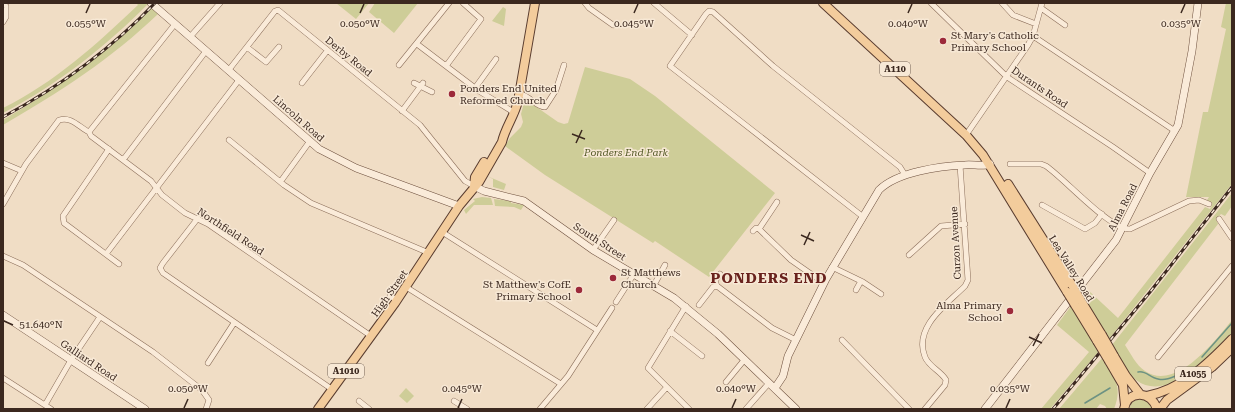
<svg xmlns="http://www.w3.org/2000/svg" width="1235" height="412" font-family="'Roboto Serif',serif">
  <rect width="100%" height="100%" fill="#f0ddc5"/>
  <!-- green -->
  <path fill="#cecd98" d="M136,3l12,1c-43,43 -91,81 -145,109v-5c51,-25 94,-64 135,-103z
    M336,3h33l-13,16z
    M375,3h43l-24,30 -25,-21z
    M1226,3h6v181l-123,155 -27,-46 6,-3 30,28 87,-111 5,2 2,-4 -5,-5 2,-3h-23l17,-85h5l18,-83 -5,-2z
    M503,7l3,2 -2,17 -12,-5z
    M152,8l6,6c-47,45 -98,78 -155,111v-5c55,-32 103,-68 149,-112z
    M585,67l45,12 25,17 120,97 -66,84 -54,-36 -2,2 -108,-68 -40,-29 5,-8 11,-11 2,-5 -2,-8 4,-15 33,23 6,2 4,-1z
    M487,176l19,8 -2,6 -11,-3v-8z
    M1232,193v13l-7,10 -4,-2 -5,5 2,5 -93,121c6,9 11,20 20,26 31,21 70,-30 87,-51v13c-21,22 -64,71 -96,47 -10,-7 -16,-24 -24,-35z
    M482,197l9,1 2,7h-19l-8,9 -2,-4 11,-9 -2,-2z
    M494,199l17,2v2l13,2 -3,5 -7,-3 -19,-1z
    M1071,306l28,45 -49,58h-9l48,-57 -32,-27z
    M1103,357c11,19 20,29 11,52h-7l-2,-3 -5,-2 -4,5h-37z
    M406,388l8,8 -7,7 -8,-7z
    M1139,399l8,2 6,8h-24l3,-7z"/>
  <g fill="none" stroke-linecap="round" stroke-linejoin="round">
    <!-- stream -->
    <path stroke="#6d9283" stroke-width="1.5" d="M1202,357l30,-34
      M1138,372c8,-2 12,6 20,7 8,2 15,-2 22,-5
      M1085,403l25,-15"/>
    <defs>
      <path id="street" d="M585,3l4,5 24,17
        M654,3l38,32
        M931,3l76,74 106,70 37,26
        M1002,3l11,12 23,9
        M3,4l3,2v11l-3,5
        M1041,8l24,17
        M1033,36l142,95
        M190,37l30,-34
        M417,44l62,47 36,22
        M248,48l18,14 13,-15
        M399,65l50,-62
        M446,66l35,-47 -18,-16
        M228,71l47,-60 3,-1 142,115 45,56 9,5
        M302,83l25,-32
        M414,83l18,9
        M475,88l21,-29
        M520,94c10,2 16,13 25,13l11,-17 8,-25
        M402,111l21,-28
        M89,132l2,4 60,45 11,14 23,18 23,11 163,112
        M89,132l86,-108
        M966,135l62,-90 5,-9 9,-33
        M229,140l55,45 27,18 118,50
        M109,149l-46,67 1,7 55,41
        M123,160l83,-109
        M3,163l19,8
        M1010,164h31l5,2c19,13 64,64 84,63l59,-28 10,-1 10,4
        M281,181l29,-40
        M3,204l23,-40 33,-44c12,-4 20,7 30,12
        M1042,205l43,24 10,-6 7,-9
        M862,216l-192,-150 36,-52 3,-3 4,1 60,54 127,101 5,8
        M198,218l-35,45 -3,5 3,5 170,117
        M1219,219l13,19
        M759,229l18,-27
        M753,231l3,-3 3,1 32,31 33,23
        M442,232l155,98
        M593,250l21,-30
        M106,254l133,-174
        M909,255l32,-29 24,-2
        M3,256l20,9 130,87 49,38 7,10 -3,9
        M832,267l31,15 18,12
        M720,274l-5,7 2,5 55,42 24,12
        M654,285l11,-20
        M406,287l155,97
        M856,290l5,-9
        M397,300l-7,-4v-2l13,-19 8,4
        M616,302l18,-28
        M699,305l14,-18 4,-1
        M686,306l-38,62 41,41
        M670,331l32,25
        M842,340l67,69
        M1158,357l74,-91
        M208,363l26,-40
        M3,378l48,31
        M726,382l19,-23
        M359,401l10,8
        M454,401l13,8
        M45,405l26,-45 29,-43
        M540,409l28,-33 44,-68
        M647,409l20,-22
        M746,409l23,-26
        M925,409l20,-24 1,-5c-5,-9 -17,-13 -21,-23 -12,-30 22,-53 40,-71l3,-6 -8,-115"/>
      <path id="secondary" d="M151,3l168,146 37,19 103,38
        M474,186l10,5 40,10 69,49 81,48 44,36 78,75
        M3,315l142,94
        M775,388l8,-12 5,-20 38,-77 53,-89c18,-18 61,-24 86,-25 8,-1 18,2 25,-1
        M985,409l131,-169 34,-67 28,-48 14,-74 6,-48"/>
      <path id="primary" d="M823,3l143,132 17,20 84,137
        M1008,184l64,101
        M474,186l1,-9 9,-15
        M1080,299l22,36
        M1075,305l22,36
        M1114,356l12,20 14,18
        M1109,361l14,24 2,20
        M1147,396c35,-7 61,-32 85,-57
        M318,409l77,-106 64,-97 20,-24 23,-40c3,-14 13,-27 16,-41l17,-98
        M1124,409c4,-20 28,-18 33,0
        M1160,409l7,-9 45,-33 20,-19"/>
    </defs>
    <!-- street casing -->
    <use href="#street" stroke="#8b6e5a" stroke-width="6"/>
    <!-- secondary casing -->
    <use href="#secondary" stroke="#6d4f3d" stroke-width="8"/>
    <!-- primary casing -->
    <use href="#primary" stroke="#593c2f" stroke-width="10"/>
    <!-- street -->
    <use href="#street" stroke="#faebd9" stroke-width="5"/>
    <!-- secondary -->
    <use href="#secondary" stroke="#faebd9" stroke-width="7"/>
    <!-- primary -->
    <use href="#primary" stroke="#f3cc9c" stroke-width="8"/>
    <defs>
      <path id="rail" d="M3,117c56,-30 108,-68 152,-114
        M1053,409l97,-117 82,-105"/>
    </defs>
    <!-- rail casing -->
    <use href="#rail" stroke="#3b281f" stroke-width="3"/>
    <!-- rail -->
    <use href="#rail" stroke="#f7e8d5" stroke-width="1.5" stroke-dasharray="4.5" stroke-linecap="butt"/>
    <defs>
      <path id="primary-bridge" d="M1072,285l8,14
        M1067,292l8,13
        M1102,335l12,21
        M1097,341l12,20"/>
    </defs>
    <!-- primary-bridge casing -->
    <use href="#primary-bridge" stroke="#593c2f" stroke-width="10" stroke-linecap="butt"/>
    <!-- primary-bridge -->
    <use href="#primary-bridge" stroke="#f3cc9c" stroke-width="8"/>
  </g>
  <!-- ticks -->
  <path fill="none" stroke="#3b281f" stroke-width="1.5" d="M86,13l4,-9M360,13l4,-9M634,13l4,-9M908,13l4,-9M1181,13l4,-9M572,134l13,5M576,143l6,-13M801,235l13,6M804,245l6,-13M4,321l9,4M1029,337l13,6M1033,346l6,-12M184,408l4,-9M458,408l4,-9M732,408l4,-9M1006,408l4,-9"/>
  <!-- markers -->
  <g fill="#9c293a" stroke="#f7e8d5" stroke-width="1.5">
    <circle cx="943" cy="41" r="4"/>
    <circle cx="452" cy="94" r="4"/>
    <circle cx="613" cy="278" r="4"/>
    <circle cx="579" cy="290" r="4"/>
    <circle cx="1010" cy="311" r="4"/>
  </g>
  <g text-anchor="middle" stroke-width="3" stroke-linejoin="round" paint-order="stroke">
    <!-- shield labels -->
    <g fill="#f7e8d5" stroke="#736256" stroke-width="1">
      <rect x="880" y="62" width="30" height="14" rx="3"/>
      <rect x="328" y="364" width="36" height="14" rx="3"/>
      <rect x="1175" y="367" width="36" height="14" rx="3"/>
    </g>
    <g font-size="9" font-weight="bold" fill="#3b281f">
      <text x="895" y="72">A110</text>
      <text x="346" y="374">A1010</text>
      <text x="1193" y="377">A1055</text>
    </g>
    <!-- poi labels -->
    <g font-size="10" fill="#3b281f" stroke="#f7e8d5" text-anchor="start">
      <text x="951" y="39">St Mary's Catholic<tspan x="951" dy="12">Primary School</tspan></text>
      <text x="460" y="92">Ponders End United<tspan x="460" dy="12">Reformed Church</tspan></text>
      <text x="621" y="276">St Matthews<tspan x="621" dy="12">Church</tspan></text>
      <text x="571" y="288" text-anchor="end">St Matthew's CofE<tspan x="571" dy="12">Primary School</tspan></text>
      <text x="1002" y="309" text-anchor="end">Alma Primary<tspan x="1002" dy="12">School</tspan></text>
    </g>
    <!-- street labels -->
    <g font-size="10" fill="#3b281f" stroke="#f7e8d5">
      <text transform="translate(349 56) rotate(39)" y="4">Derby Road</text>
      <text transform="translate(1040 87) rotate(34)" y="4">Durants Road</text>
      <text transform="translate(299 118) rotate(41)" y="4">Lincoln Road</text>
      <text transform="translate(1122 207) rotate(-63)" y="4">Alma Road</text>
      <text transform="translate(231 231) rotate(33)" y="4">Northfield Road</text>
      <text transform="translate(600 241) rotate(33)" y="4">South Street</text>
      <text transform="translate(955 243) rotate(-93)" y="4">Curzon Avenue</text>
      <text transform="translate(1072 268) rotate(58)" y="4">Lea Valley Road</text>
      <text transform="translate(389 293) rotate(-55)" y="4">High Street</text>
      <text transform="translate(89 360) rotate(34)" y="4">Galliard Road</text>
    </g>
    <!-- park labels -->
    <g font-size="10" font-style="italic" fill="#525825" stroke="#f7e8d5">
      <text x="626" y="156">Ponders End Park</text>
    </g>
    <!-- district labels -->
    <g font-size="14" font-weight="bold" letter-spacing="1" fill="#69221d" stroke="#f7e8d5">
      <text x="769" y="283">PONDERS END</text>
    </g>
  </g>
  <g font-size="10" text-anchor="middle" fill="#3b281f" stroke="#f7e8d5" stroke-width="3" stroke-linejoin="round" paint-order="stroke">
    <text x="86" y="27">0.055°W</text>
    <text x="360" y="27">0.050°W</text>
    <text x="634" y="27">0.045°W</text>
    <text x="908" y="27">0.040°W</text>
    <text x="1181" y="27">0.035°W</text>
    <text x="41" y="328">51.640°N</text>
    <text x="188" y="392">0.050°W</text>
    <text x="462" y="392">0.045°W</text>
    <text x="736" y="392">0.040°W</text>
    <text x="1010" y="392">0.035°W</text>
  </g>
  <!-- border -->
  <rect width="1235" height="412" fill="none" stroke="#3b281f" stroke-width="8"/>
</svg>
